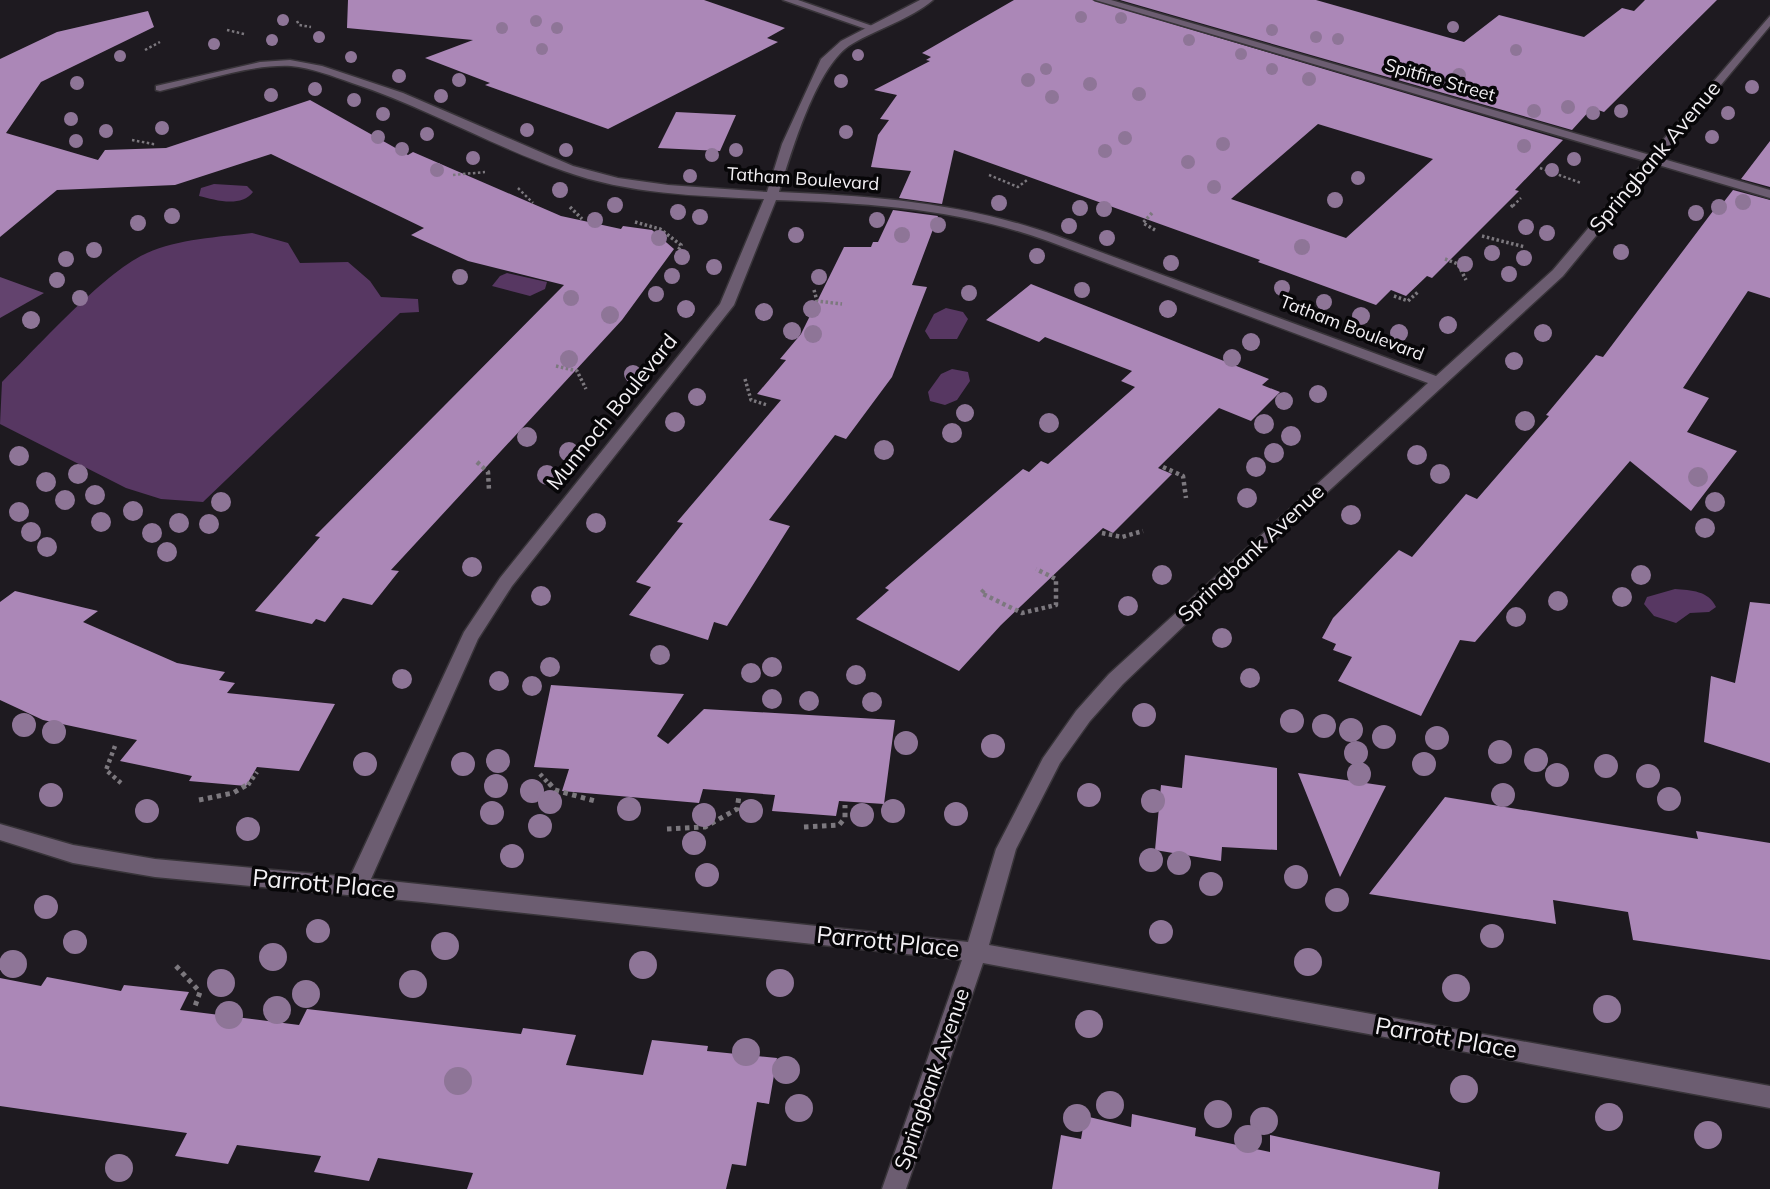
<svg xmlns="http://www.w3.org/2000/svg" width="1770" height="1189" font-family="Mulish,sans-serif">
  <rect width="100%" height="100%" fill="#1e1a20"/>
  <!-- forest -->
  <path fill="#63436e" d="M0,277l44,16 -44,25z"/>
  <!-- water -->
  <path fill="#573762" d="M214,184l33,2 6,6c-12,16 -38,8 -54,4l2,-8z
    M252,233l36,10 12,20 48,-1 22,19 11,16 37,2 1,13 -19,1 -197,189 -42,-3 -35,-11 -126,-64 2,-42c36,-35 102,-110 145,-129 31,-14 72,-16 105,-20z
    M507,273l40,9 -2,7 -15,7 -38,-10 8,-10z
    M946,308l17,4 5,7 -11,20h-27l-5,-8 9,-17z
    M952,369l16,3 2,9 -13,19 -12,5 -15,-4 -2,-9 13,-18z
    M1675,589c16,1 34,2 41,18l-7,5 -19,1 -14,10 -22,-7 -10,-12 3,-7z"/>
  <!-- building -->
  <path fill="#ab87b7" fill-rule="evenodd" d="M348,0h356l81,28 -18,10 11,4 -170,87 -123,-44 5,-2 -65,-25 48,-18 -126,-12z
    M1014,0h78l471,140 -48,50 4,1 -87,87 -5,-2 -21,20 -15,-6 -15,15 -118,-43 2,-2 -306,-110 -12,54 -43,-6 12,-27 -40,-4 7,-32 11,-15 -9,-1 17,-24 -23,-5 56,-29 -4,-1 5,-3 -9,-4zM1318,124l115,35 -87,79 -115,-39z
    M1120,0h196l148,42 35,-27 85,22 38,-29 12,3 11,-11h72l-113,112 -12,-4 -20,22z
    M148,11l6,16 -113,55 -35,51 92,27 7,-10 61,-2 144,-48 98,55 5,-3 148,64 60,13 2,-3 29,4 22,19 -52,71 -231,250 8,1 -27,34 -29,-7 -18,24 -9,-3 -4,5 -57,-13 65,-74 -5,-1 249,-251 -96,-24 -57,-26 13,-7 -153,-74 -96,31 -118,5 -57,47v-178l57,-27z
    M676,112l60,3 -16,36 -62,-3z
    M1770,141v46l-29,-8z
    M1733,190l37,10v98l-22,-7 -65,97 26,10 -22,34 50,19 -46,60 -61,-50 -155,181 -15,-2 -39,76 -83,-35 14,-24 -19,-7 3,-6 -14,-6 11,-20 66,-68 13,7 54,-63 11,5 72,-83 -3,-1 50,-60 7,2 113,-150 3,1z
    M893,210l45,6 -26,69 15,2 -35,90 -46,62 -11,-4 -66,85 21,6 -63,100 -13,-4 -6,18 -79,-25 22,-28 -15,-5 47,-59 -6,-1 104,-122 -24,-6 29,-34 -6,-1 21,-25 43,-87h27l2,-5h5z
    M1031,284l238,95 -7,6 18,7 -29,29 -32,-13 -61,60 14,6 -59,59 -10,-5 -102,97 -42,46 -103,-52 33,-29 -4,-2 138,-119 6,3 12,-11 7,3 87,-77 -14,-6 11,-10 -87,-34 -6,5 -53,-22z
    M15,591l83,20 -15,11 94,41 48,9 -6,8 16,3 -8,10 108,11 -36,67 -42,-4 -11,19 -57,-5 3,-5 -72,-15 17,-21 -94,-20 -43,-20v-98z
    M1750,602l20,2v159l-66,-21 7,-66 24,7z
    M551,685l133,9 -27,42 11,8 36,-35 191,11 -11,84 -45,-3 -3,15 -64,-5 3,-16 -72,-6 -4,14 -137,-12 7,-22 -35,-2z
    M1185,755l92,13v82l-55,-3 -1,14 -66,-11 6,-65 21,3z
    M1298,773l88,13 -46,91z
    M1445,797l253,42 -2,-8 74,12v117l-137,-20 -5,-28 -75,-12 3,24 -187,-30z
    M47,977l74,14 3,-6 65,7 -9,18 119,15 8,-16 214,25 2,-6 53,7 -10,30 77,10 9,-35 56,6 -1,5 70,7 -8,46 -12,-2 -11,64 -14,-2 -6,25h-259l6,-16 -95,-15 -9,23 -55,-9 7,-16 -84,-11 -9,19 -53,-8 12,-23 -187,-27v-128l41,8z
    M1132,1114l64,14 -1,8 75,16v-17l170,37 -2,17h-386l9,-54 20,4 4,-23 46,11z"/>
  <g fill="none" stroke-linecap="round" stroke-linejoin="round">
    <defs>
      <path id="service" d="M783,0h15l80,28 -9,2z"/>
      <path id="minor" d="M920,0h13c-22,19 -56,29 -81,44 -35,20 -61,109 -73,148 96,4 187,11 278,44l379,140 117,-106 92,-109 -550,-161h16l539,155 120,-139v10l-110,132 110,32v8l-115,-34 -92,112 -326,299 -114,109 -33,37 -30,42 -44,86 -27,96 781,141v22l-787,-145 -77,226h-24l80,-229 -540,-58 -267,-25 -82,-14 -73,-23v-16l73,21 82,14 195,18 114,-245 36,-54 220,-274 44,-105c-66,-3 -137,-5 -200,-28 -72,-25 -139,-64 -212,-88 -20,-7 -40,-15 -61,-17 -40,-2 -92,16 -131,25l-4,-1v-4l104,-24 30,-2 32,6 81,27 170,73 45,12 50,7 99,7 15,-48 39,-85 20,-18zM776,200c94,3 183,9 272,41l380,142 -319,291 -33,37 -33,47 -47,91 -28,93 -597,-63 107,-240 34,-53 222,-281z"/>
    </defs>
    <!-- service casing -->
    <use href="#service" stroke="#383439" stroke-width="3"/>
    <!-- minor casing -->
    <use href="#minor" stroke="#383439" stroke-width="3"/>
    <!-- path-far3 -->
    <path stroke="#7c787e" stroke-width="2.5" stroke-dasharray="2.5 2.5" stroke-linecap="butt" d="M297,21l2,4 12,2
      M227,30l17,4
      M145,50l15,-8
      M132,140l21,4 -2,3
      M1540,168l41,15
      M453,175l32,-3
      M989,175l29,12 9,-7
      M518,188l15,15
      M1513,206l8,-8"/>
    <!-- path-far2 -->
    <path stroke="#7c787e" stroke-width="3.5" stroke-dasharray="2.5 2.5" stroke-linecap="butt" d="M570,207l12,12
      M1511,207l3,-3
      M1152,213l-9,10 12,7
      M635,222l25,7 21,16 -3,6
      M1482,236l43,11
      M1445,259l13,5 8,16
      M814,290l3,11 25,3
      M1394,296l14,5 10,-9
      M556,366l21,5 9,18
      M745,379l6,21 16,5"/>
    <!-- path-far1 -->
    <path stroke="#7c787e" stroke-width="4.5" stroke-dasharray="3.5 3.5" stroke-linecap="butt" d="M477,462l11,10 1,18
      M1163,467l20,9 3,22
      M1102,533l20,4 21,-6
      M984,590l-3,3 41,20 34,-8v-26l-20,-10
      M115,746l-9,24 15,13
      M540,774l10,11
      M248,785l9,-13"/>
    <!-- path -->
    <path stroke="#7c787e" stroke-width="5" stroke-dasharray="4.5 4.5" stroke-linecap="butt" d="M549,783l6,7 40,11
      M199,800l34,-7 17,-10
      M804,827l35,-2 6,-7v-13
      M667,829l38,-2 32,-18 2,-13
      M176,966l24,26 -6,17"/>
    <!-- service -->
    <use href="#service" fill="#6c5d71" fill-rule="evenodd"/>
    <!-- minor -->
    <use href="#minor" fill="#6c5d71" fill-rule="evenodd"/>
  </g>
  <!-- trees -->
  <g fill="#8e7597">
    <circle cx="1081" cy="17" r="6"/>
    <circle cx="1121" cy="18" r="6"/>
    <circle cx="283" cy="20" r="6"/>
    <circle cx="536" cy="21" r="6"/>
    <circle cx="1453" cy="27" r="6"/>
    <circle cx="502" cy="28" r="6"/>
    <circle cx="557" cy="28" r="6"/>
    <circle cx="1272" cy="30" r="6"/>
    <circle cx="319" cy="37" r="6"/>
    <circle cx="1316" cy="37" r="6"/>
    <circle cx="1338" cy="39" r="6"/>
    <circle cx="272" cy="40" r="6"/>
    <circle cx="1189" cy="40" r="6"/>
    <circle cx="214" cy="44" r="6"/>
    <circle cx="542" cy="49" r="6"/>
    <circle cx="1516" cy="50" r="6"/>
    <circle cx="1241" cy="54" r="6"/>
    <circle cx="858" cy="55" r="6"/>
    <circle cx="120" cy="56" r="6"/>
    <circle cx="351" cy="57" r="6"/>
    <circle cx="1046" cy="69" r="6"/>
    <circle cx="1272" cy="69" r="6"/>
    <circle cx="1459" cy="75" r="7"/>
    <circle cx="399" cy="76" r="7"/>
    <circle cx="1309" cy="79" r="7"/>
    <circle cx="459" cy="80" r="7"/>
    <circle cx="1028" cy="80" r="7"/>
    <circle cx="841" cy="81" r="7"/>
    <circle cx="77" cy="83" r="7"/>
    <circle cx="1090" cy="84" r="7"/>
    <circle cx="1752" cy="87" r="7"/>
    <circle cx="315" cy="89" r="7"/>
    <circle cx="1139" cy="94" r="7"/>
    <circle cx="271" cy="95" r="7"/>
    <circle cx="441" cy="96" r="7"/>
    <circle cx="1052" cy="97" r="7"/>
    <circle cx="354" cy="100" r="7"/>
    <circle cx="1568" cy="107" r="7"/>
    <circle cx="1534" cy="111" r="7"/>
    <circle cx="1621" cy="111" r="7"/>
    <circle cx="1593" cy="113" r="7"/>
    <circle cx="1728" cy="113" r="7"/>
    <circle cx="383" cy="114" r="7"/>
    <circle cx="71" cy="119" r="7"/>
    <circle cx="162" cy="128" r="7"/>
    <circle cx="527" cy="130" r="7"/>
    <circle cx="106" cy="131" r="7"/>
    <circle cx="846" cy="132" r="7"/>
    <circle cx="427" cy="134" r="7"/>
    <circle cx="378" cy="137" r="7"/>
    <circle cx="1712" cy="137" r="7"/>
    <circle cx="1125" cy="138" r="7"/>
    <circle cx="76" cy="141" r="7"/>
    <circle cx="1223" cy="144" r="7"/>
    <circle cx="1524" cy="146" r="7"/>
    <circle cx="402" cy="149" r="7"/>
    <circle cx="566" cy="150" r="7"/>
    <circle cx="736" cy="150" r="7"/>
    <circle cx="1105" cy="151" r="7"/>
    <circle cx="712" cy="155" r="7"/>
    <circle cx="473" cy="158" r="7"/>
    <circle cx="1574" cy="159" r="7"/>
    <circle cx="1188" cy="162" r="7"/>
    <circle cx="437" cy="170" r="7"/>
    <circle cx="1552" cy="170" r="7"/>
    <circle cx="690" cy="176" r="7"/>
    <circle cx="1358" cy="178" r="7"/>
    <circle cx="1214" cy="187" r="7"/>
    <circle cx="560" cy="190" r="8"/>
    <circle cx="1335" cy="200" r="8"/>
    <circle cx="1743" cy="202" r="8"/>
    <circle cx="999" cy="203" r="8"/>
    <circle cx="615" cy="205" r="8"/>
    <circle cx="1719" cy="207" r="8"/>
    <circle cx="1080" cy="208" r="8"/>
    <circle cx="1104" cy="209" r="8"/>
    <circle cx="678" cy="212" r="8"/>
    <circle cx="1696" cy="213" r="8"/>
    <circle cx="172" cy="216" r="8"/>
    <circle cx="700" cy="217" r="8"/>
    <circle cx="595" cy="220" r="8"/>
    <circle cx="877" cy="220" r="8"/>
    <circle cx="138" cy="223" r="8"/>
    <circle cx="938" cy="225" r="8"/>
    <circle cx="1069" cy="226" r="8"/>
    <circle cx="1526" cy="227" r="8"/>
    <circle cx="1547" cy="233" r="8"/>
    <circle cx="796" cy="235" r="8"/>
    <circle cx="902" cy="235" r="8"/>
    <circle cx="659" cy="238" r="8"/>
    <circle cx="1107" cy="238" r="8"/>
    <circle cx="1302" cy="247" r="8"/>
    <circle cx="94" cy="250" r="8"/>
    <circle cx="1621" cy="252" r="8"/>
    <circle cx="1492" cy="253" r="8"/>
    <circle cx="1037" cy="256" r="8"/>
    <circle cx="682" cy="257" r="8"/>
    <circle cx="1524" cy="258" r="8"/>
    <circle cx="66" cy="259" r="8"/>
    <circle cx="1171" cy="263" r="8"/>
    <circle cx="1465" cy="264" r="8"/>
    <circle cx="714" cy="267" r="8"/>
    <circle cx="1509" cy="274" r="8"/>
    <circle cx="672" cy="276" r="8"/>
    <circle cx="460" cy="277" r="8"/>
    <circle cx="819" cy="277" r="8"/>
    <circle cx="57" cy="280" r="8"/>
    <circle cx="1282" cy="288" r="8"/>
    <circle cx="1082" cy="290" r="8"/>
    <circle cx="969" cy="293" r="8"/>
    <circle cx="656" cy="294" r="8"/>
    <circle cx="80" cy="298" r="8"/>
    <circle cx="571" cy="298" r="8"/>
    <circle cx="1324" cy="302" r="8"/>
    <circle cx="686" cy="309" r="9"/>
    <circle cx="812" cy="309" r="9"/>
    <circle cx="1168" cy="309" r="9"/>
    <circle cx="764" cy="312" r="9"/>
    <circle cx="610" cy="315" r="9"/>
    <circle cx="1361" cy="316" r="9"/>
    <circle cx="31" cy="320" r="9"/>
    <circle cx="1448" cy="325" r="9"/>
    <circle cx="792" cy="331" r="9"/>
    <circle cx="1399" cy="333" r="9"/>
    <circle cx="1543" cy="333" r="9"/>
    <circle cx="813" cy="334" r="9"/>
    <circle cx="1251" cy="342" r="9"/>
    <circle cx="1232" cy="358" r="9"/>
    <circle cx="569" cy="359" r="9"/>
    <circle cx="1514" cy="361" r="9"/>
    <circle cx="633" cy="374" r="9"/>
    <circle cx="1318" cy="394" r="9"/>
    <circle cx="697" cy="397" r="9"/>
    <circle cx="1284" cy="401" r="9"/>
    <circle cx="965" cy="413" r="9"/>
    <circle cx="1525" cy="421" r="10"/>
    <circle cx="675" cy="422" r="10"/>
    <circle cx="1049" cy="423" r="10"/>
    <circle cx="1264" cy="424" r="10"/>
    <circle cx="952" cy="433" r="10"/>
    <circle cx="1291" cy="436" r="10"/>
    <circle cx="527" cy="437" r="10"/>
    <circle cx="884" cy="450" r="10"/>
    <circle cx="569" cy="452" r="10"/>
    <circle cx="1274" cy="453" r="10"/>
    <circle cx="1417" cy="455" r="10"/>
    <circle cx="19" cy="456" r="10"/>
    <circle cx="1256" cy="467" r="10"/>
    <circle cx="78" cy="474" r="10"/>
    <circle cx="1440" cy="474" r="10"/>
    <circle cx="547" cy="475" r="10"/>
    <circle cx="1698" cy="477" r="10"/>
    <circle cx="46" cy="482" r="10"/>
    <circle cx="95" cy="495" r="10"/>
    <circle cx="1247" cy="498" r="10"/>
    <circle cx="65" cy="500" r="10"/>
    <circle cx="221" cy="502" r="10"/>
    <circle cx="1715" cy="502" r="10"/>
    <circle cx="133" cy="511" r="10"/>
    <circle cx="19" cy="512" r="10"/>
    <circle cx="1351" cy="515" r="10"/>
    <circle cx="101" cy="522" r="10"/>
    <circle cx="179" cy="523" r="10"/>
    <circle cx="596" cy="523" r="10"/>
    <circle cx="209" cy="524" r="10"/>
    <circle cx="1705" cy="528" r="10"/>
    <circle cx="31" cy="532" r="10"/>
    <circle cx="152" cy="533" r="10"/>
    <circle cx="47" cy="547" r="10"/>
    <circle cx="167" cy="552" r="10"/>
    <circle cx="472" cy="567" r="10"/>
    <circle cx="1162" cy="575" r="10"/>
    <circle cx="1641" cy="575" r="10"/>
    <circle cx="541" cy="596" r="10"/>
    <circle cx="1622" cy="597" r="10"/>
    <circle cx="1558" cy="601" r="10"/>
    <circle cx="1128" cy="606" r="10"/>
    <circle cx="1516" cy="617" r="10"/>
    <circle cx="1222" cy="638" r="10"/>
    <circle cx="660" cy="655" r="10"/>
    <circle cx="550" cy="667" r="10"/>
    <circle cx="772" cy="667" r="10"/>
    <circle cx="751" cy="673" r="10"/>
    <circle cx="856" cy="675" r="10"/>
    <circle cx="1250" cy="678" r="10"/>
    <circle cx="402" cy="679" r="10"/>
    <circle cx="499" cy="681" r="10"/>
    <circle cx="532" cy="686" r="10"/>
    <circle cx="772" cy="699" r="10"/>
    <circle cx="809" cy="701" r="10"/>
    <circle cx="872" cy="702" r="10"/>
    <circle cx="1144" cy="715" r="12"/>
    <circle cx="1292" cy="721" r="12"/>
    <circle cx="24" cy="725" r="12"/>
    <circle cx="1324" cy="726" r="12"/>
    <circle cx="1351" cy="730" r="12"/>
    <circle cx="54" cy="732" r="12"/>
    <circle cx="1384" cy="737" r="12"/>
    <circle cx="1437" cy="738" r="12"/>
    <circle cx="906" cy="743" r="12"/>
    <circle cx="993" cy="746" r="12"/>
    <circle cx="1500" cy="752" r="12"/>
    <circle cx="1356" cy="753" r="12"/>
    <circle cx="1536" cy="760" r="12"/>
    <circle cx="498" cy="761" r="12"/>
    <circle cx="365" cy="764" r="12"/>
    <circle cx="463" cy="764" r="12"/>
    <circle cx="1424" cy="764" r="12"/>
    <circle cx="1606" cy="766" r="12"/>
    <circle cx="1359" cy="774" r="12"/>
    <circle cx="1557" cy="775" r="12"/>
    <circle cx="1648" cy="776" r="12"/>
    <circle cx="496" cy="786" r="12"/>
    <circle cx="532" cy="791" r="12"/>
    <circle cx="51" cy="795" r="12"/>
    <circle cx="1089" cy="795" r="12"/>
    <circle cx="1503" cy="795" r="12"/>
    <circle cx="1669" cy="799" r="12"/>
    <circle cx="1153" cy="801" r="12"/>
    <circle cx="550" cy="802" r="12"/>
    <circle cx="629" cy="809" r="12"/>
    <circle cx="147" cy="811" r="12"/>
    <circle cx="751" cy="811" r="12"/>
    <circle cx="893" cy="811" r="12"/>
    <circle cx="492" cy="813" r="12"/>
    <circle cx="956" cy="814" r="12"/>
    <circle cx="704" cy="815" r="12"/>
    <circle cx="862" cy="815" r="12"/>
    <circle cx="540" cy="826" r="12"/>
    <circle cx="248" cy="829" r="12"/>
    <circle cx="694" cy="843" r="12"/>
    <circle cx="512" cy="856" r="12"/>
    <circle cx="1151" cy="860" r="12"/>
    <circle cx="1179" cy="863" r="12"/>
    <circle cx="707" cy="875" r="12"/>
    <circle cx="1296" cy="877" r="12"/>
    <circle cx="1211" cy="884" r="12"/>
    <circle cx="1337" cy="900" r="12"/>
    <circle cx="46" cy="907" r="12"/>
    <circle cx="318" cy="931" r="12"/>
    <circle cx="1161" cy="932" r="12"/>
    <circle cx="1492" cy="936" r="12"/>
    <circle cx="75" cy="942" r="12"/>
    <circle cx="445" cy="946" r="14"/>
    <circle cx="273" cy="957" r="14"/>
    <circle cx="1308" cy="962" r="14"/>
    <circle cx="13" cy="964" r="14"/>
    <circle cx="643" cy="965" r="14"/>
    <circle cx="221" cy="983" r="14"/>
    <circle cx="780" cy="983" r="14"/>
    <circle cx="413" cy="984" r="14"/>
    <circle cx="1456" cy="988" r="14"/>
    <circle cx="306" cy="994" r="14"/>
    <circle cx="1607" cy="1009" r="14"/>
    <circle cx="277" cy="1010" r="14"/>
    <circle cx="229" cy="1015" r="14"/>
    <circle cx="1089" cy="1024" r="14"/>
    <circle cx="746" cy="1052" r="14"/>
    <circle cx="786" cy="1070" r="14"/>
    <circle cx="458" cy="1081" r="14"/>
    <circle cx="1464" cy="1089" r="14"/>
    <circle cx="1110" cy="1105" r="14"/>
    <circle cx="799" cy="1108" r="14"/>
    <circle cx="1218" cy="1114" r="14"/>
    <circle cx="1609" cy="1117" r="14"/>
    <circle cx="1077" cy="1118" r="14"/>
    <circle cx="1264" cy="1121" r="14"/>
    <circle cx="1708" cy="1135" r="14"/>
    <circle cx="1248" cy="1139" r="14"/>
    <circle cx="119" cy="1168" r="14"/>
  </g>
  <g text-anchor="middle" stroke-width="7" stroke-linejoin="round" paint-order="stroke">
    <!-- far-street labels -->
    <g font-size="18" fill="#f3f0f4" stroke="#070608">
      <text transform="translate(1440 80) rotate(16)" y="6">Spitfire Street</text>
      <text transform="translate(803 179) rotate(4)" y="6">Tatham Boulevard</text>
      <text transform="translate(1352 328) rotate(21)" y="6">Tatham Boulevard</text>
    </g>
    <!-- street labels -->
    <g font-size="21" fill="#f3f0f4" stroke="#070608">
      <text transform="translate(1655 157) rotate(-50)" y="7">Springbank Avenue</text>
      <text transform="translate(612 412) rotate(-51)" y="7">Munnoch Boulevard</text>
      <text transform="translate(1251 553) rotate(-43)" y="7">Springbank Avenue</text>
      <text transform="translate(932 1079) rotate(-71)" y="7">Springbank Avenue</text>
    </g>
    <!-- near-street labels -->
    <g font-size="24" fill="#f3f0f4" stroke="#070608">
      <text transform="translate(324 884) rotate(5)" y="8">Parrott Place</text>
      <text transform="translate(888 942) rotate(6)" y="8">Parrott Place</text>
      <text transform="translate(1446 1038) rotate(10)" y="8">Parrott Place</text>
    </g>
  </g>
</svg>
